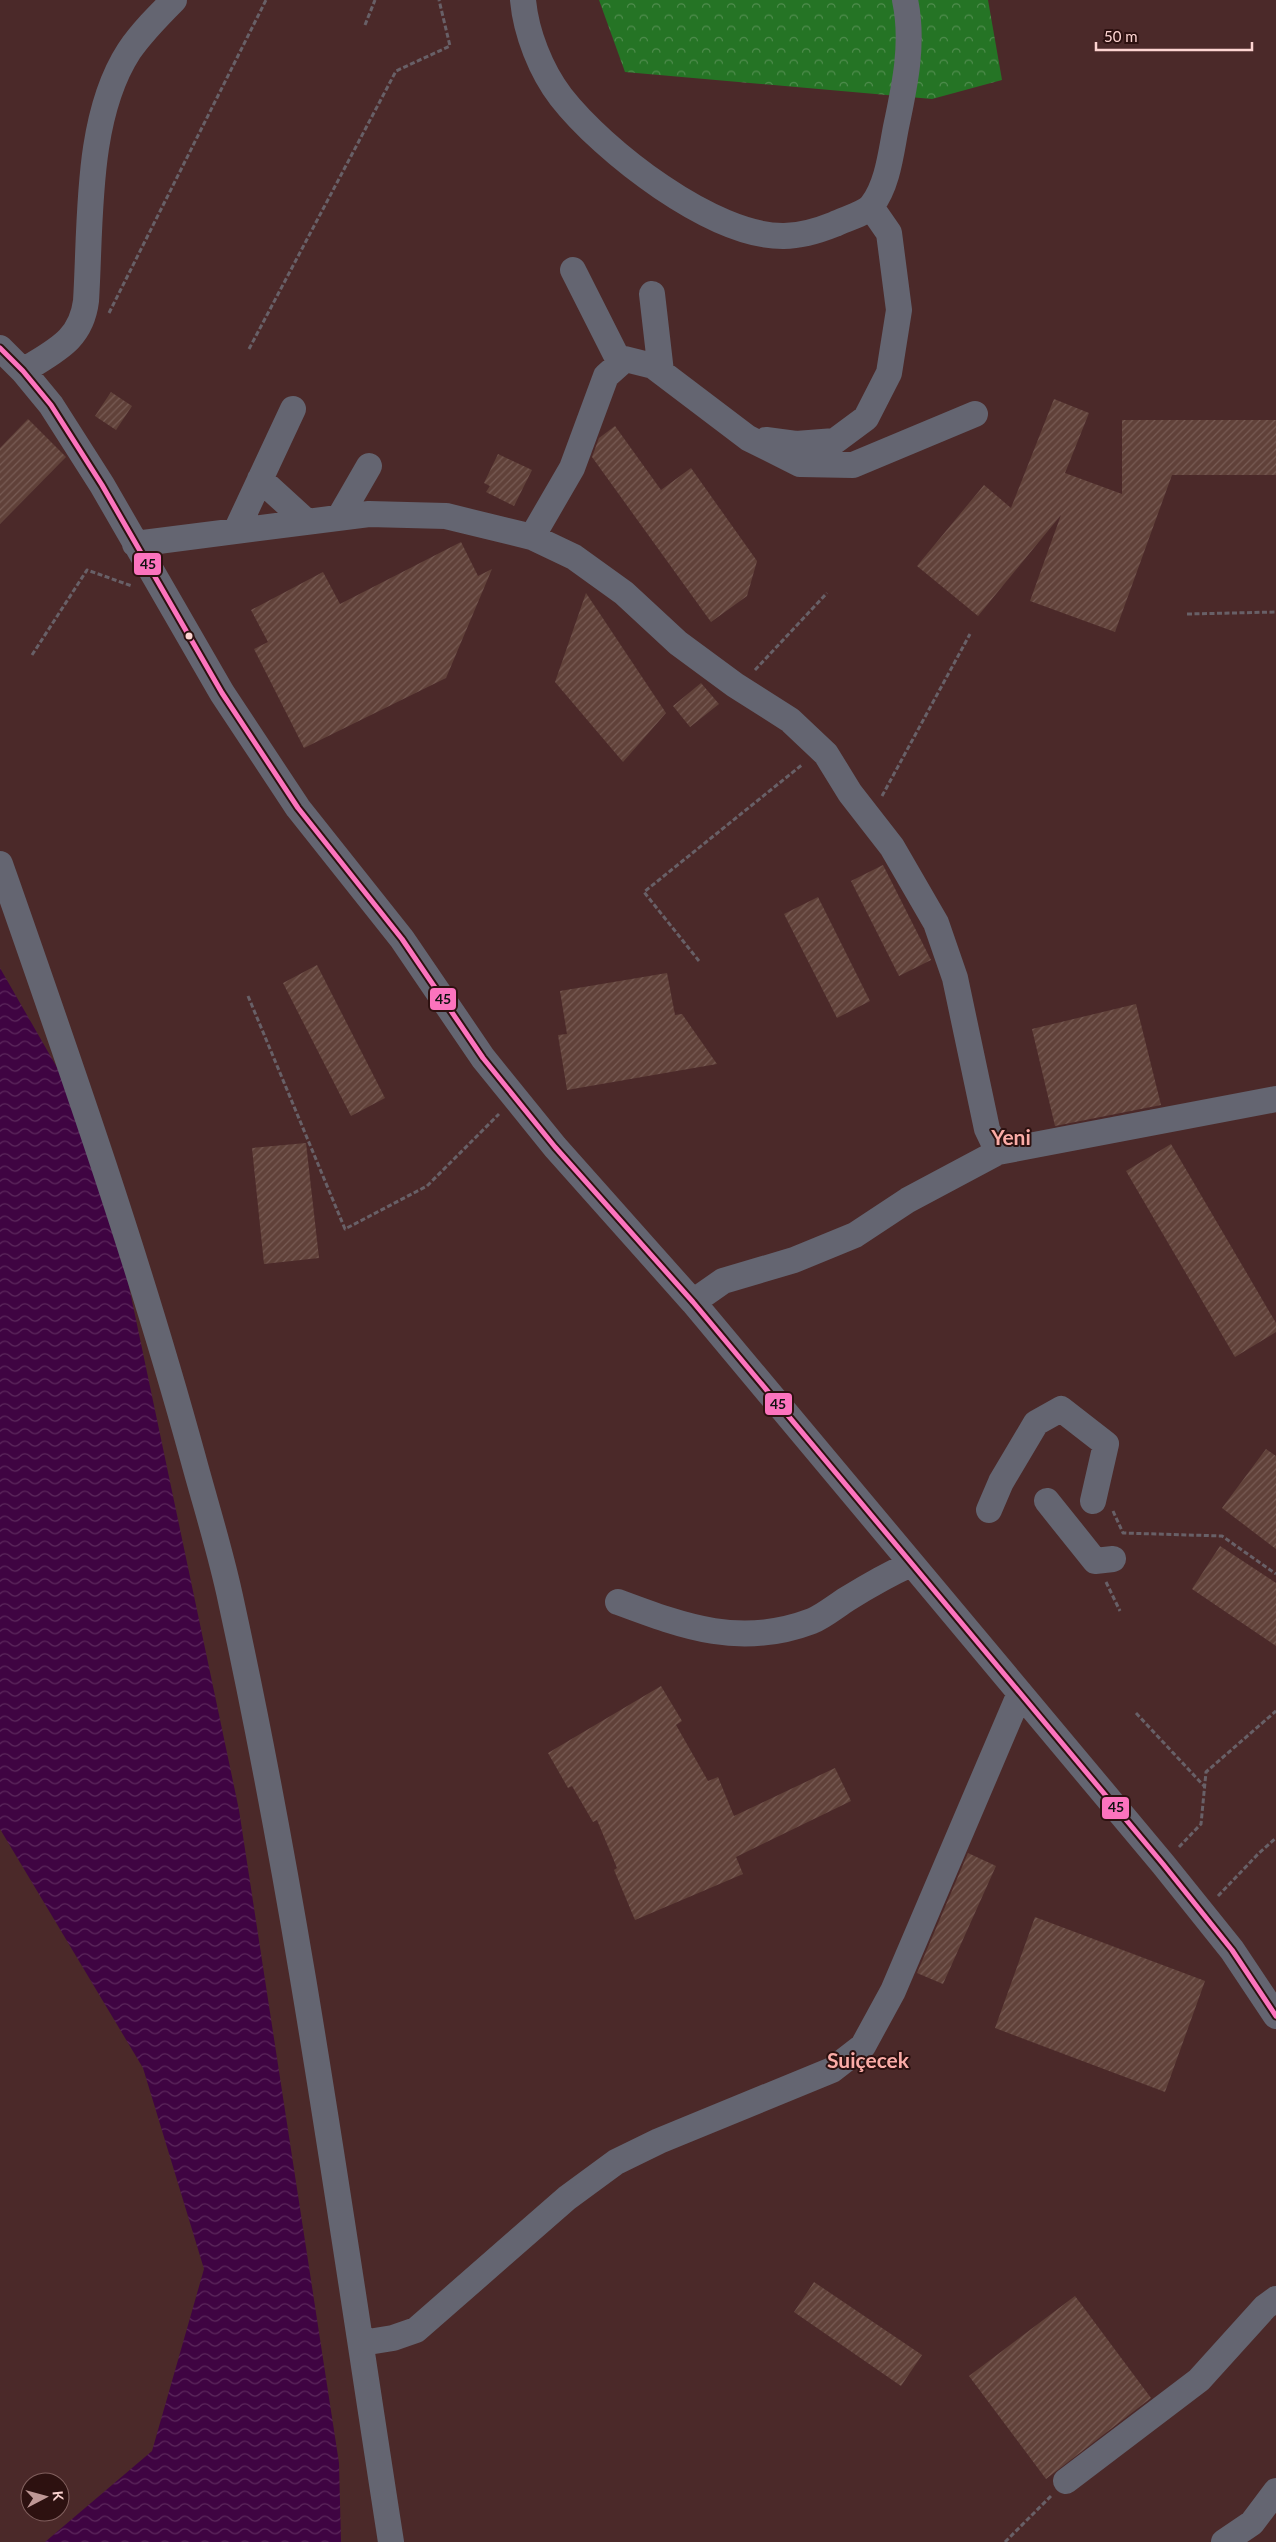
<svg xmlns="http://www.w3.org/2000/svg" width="1276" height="2542" font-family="Lato,sans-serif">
  <defs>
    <pattern id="forest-crowns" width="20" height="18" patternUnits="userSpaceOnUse" patternTransform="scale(1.25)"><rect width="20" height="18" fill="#257425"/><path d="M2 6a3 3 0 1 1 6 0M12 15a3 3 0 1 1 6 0" fill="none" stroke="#508d4e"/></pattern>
    <pattern id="water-waves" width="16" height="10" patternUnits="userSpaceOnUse" patternTransform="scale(1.25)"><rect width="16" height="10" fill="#3f0442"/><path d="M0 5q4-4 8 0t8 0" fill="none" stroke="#5c285c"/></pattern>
    <pattern id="building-hatch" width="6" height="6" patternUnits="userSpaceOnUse" patternTransform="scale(1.25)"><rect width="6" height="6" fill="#604139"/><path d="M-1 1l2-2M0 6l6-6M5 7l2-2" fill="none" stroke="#785c55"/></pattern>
  </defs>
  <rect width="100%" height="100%" fill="#4b2929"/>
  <!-- forest -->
  <path fill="url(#forest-crowns)" d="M599,0h389l14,80 -70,19 -307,-27z"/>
  <!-- water -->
  <path fill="url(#water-waves)" d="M0,968l98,171 141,671 100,653 2,79h-296l107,-91 52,-182 -61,-201 -143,-239z"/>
  <!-- building -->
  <path fill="url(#building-hatch)" d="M111,392l21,14 -16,24 -21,-14z
    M1054,399l35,14 -24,60 57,21v-74h154v55h-104l-57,157 -85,-31 31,-86 -83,101 -61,-50 67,-81 27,23z
    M28,419l38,38 -66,67v-76z
    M615,426l46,64 30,-22 66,93 -10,35 -36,26 -119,-165 7,-19z
    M498,454l34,16 -18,36 -28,-14 4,-6 -6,-3z
    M461,542l17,34 14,-7 -46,109 -142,70 -50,-99 14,-7 -17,-32 72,-38 17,32z
    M586,593l80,120 -43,49 -68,-80z
    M701,683l18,21 -29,23 -17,-21z
    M883,865l48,95 -32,16 -48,-95z
    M818,897l52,104 -33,17 -53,-104z
    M317,965l68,133 -34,18 -68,-133z
    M667,973l8,42 7,-1 35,50 -150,26 -9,-55 9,-1 -7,-43z
    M1136,1004l25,101 -106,21 -23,-97z
    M306,1143l13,115 -55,6 -12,-116z
    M1171,1144l105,179v9l-41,25 -109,-186z
    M1266,1449l10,7v93l-54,-41z
    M1220,1546l56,37v63l-84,-57z
    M661,1686l21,35 -6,4 32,56 10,-4 16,39 101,-48 16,33 -115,56 7,17 -108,46 -21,-50 3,-2 -20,-48 -4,2 -21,-36 -4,2 -20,-35z
    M968,1853l28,13 -53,118 -26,-11z
    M1035,1917l170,64 -40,111 -170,-64z
    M814,2282l108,73 -21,31 -107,-74z
    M1075,2296l76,102 -105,81 -77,-103z"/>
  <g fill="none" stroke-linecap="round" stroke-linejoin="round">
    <!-- path -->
    <path stroke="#686067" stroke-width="3" stroke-dasharray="5 2.5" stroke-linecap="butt" d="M365,25l10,-25
      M109,313l157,-313
      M249,349l147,-278 54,-25 -11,-46
      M1187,614l89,-2
      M32,655l55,-85 45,16
      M755,670l72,-77
      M882,796l88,-162
      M699,961l-55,-69 159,-128
      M248,996l97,233 82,-43 72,-72
      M1113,1511l10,22 99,3 54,38
      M1106,1582l14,29
      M1136,1713l68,73
      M1179,1847l22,-23 5,-52 70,-61
      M1218,1896l41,-43 17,-15
      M1005,2542l46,-46"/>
    <!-- minor -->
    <path stroke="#646571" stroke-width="26" d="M523,0c3,33 18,71 38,97 42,54 152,140 223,139 16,0 36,-6 51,-12 10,-5 30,-10 37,-19 16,-21 19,-53 24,-78 9,-42 18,-85 9,-127
      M573,270l47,93
      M652,294l9,78
      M0,348l23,23 28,34 51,80 120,208 76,115 104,131 81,119 72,89 138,155 470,562 69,86 44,66
      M23,371c31,-20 58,-30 63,-70 5,-78 -1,-182 43,-250 13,-19 29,-35 45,-51
      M766,440l30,4 39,-3 31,-23 23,-45 10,-63 -10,-77 -18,-26
      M260,479l47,43
      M339,518l30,-52
      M236,531l57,-122
      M532,537l40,-69 34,-92 19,-17 28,7 95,72 52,26 53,1 122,-51
      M135,544l234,-30 77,2 86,21 42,20 50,36 54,50 57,42 55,35 36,34 24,39 42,54 44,76 19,55 32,151 11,23
      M0,864c69,197 138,393 193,594 13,48 28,95 38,143 68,311 111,627 160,941
      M693,1302l30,-21 71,-21 61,-25 53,-35 90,-48 278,-53
      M1047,1501l48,60 18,-2
      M989,1510l12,-28 35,-59 25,-14 45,35 -13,57
      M618,1602c67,25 123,46 194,19 12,-5 24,-15 35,-22 21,-13 42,-25 64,-35
      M362,2343l31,-5 23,-8 151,-132 49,-36 43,-21 173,-71 31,-24 30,-55 127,-298
      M1066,2481l133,-101 66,-73 11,-8
      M1224,2542l28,-19 24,-32"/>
    <defs>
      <path id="bus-1" d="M0,348l23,23 28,34 51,80 120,208 76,115 104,131 81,119 72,89 138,155 470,562 69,86 44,66"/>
    </defs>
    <!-- bus-1 casing -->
    <use href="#bus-1" stroke="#2d1110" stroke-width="9"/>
    <!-- bus-1 -->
    <use href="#bus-1" stroke="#fc73be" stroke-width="5"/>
  </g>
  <!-- markers -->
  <circle fill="#fdd4d1" stroke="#2d1110" stroke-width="2" cx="189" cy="636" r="4.5"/>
  <g text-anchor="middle" stroke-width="4" stroke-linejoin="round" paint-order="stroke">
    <!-- district labels -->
    <g font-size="21" font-weight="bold" fill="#fbaca7" stroke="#2d1110">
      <text x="1011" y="1145">Yeni</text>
      <text x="868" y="2068">Suiçecek</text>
    </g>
  </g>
  <g stroke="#2d1110" stroke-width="2">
    <rect x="133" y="552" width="29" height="24" rx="5" fill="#fc73be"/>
    <rect x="429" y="987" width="28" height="24" rx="5" fill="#fc73be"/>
    <rect x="764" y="1392" width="29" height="24" rx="5" fill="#fc73be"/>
    <rect x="1101" y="1796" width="29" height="24" rx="5" fill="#fc73be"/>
  </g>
  <g font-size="14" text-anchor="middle" font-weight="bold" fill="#111">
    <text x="148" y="569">45</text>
    <text x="443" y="1004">45</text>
    <text x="778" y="1409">45</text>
    <text x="1116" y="1812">45</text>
  </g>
  <!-- north arrow -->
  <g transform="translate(45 2497) rotate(84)"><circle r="24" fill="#2d1110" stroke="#805f5d"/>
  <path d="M0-4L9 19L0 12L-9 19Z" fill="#bf9896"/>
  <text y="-8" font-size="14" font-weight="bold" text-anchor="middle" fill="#fdd4d1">K</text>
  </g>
  <!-- scale -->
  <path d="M1096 42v8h156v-8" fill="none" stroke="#fdd4d1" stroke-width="2.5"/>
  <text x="1104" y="42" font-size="15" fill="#fdd4d1" stroke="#2d1110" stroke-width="4" paint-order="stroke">50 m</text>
</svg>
